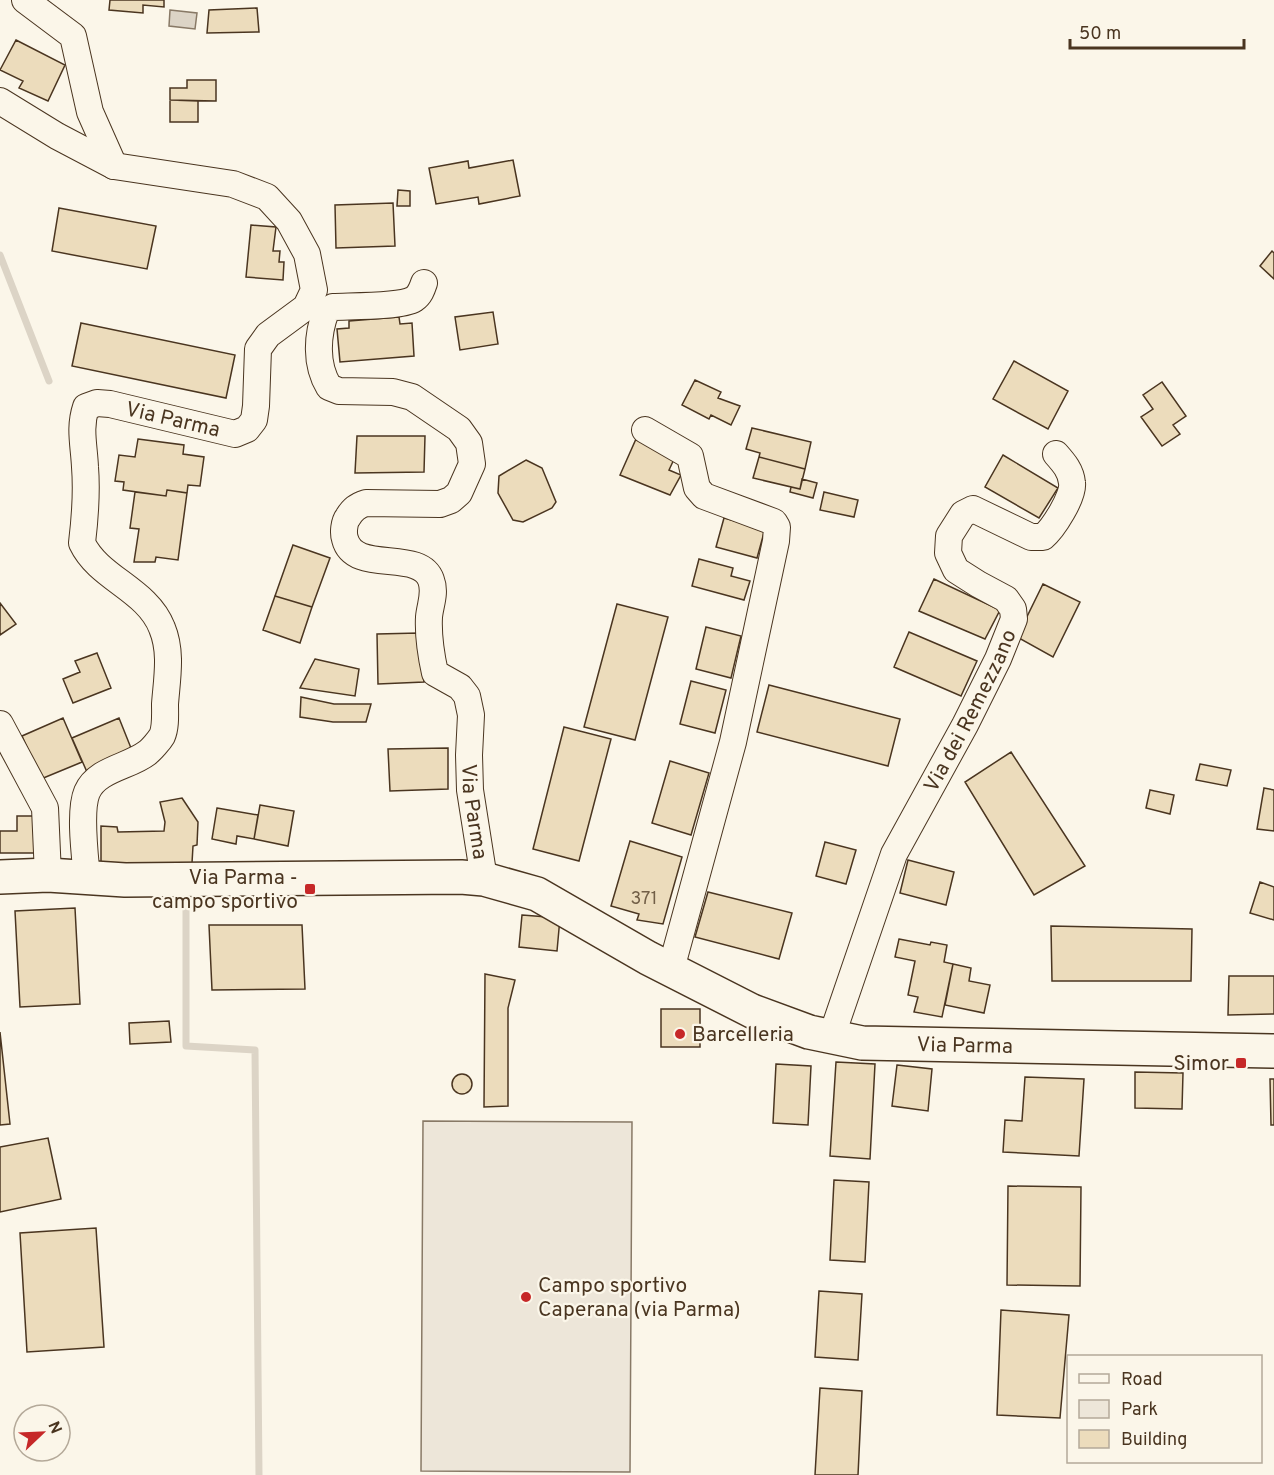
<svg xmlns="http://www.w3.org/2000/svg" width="1274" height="1475" font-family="Overpass,sans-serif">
  <rect width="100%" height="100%" fill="#fbf6e9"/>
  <!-- green -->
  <path fill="#ede6d9" stroke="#887966" stroke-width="1.5" d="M423,1121l209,1 -2,350 -209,-1z"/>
  <!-- water -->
  <path fill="#dcd4c6" stroke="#887966" stroke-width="1.5" d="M170,10l27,3 -2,16 -26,-3z"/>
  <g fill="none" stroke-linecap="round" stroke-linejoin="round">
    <!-- stream -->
    <path stroke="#dcd4c6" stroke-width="7" d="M0,255l49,126
      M186,905v141l69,4 4,425"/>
  </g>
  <!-- building -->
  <path fill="#ecdcbc" stroke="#4a3520" stroke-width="1.5" d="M110,0h54v7l-21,-2v8l-34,-3z
    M257,8l2,24 -52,1 2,-23z
    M16,40l49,25 -17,36 -29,-13 4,-7 -23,-11z
    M187,80h29v21l-46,-1v-12h17z
    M170,100l28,1v21h-28z
    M513,160l7,36 -41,8 -1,-7 -42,7 -7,-36 39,-7 1,7z
    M398,190l12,1v15h-13z
    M393,203l2,43 -59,2 -1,-43z
    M59,208l97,18 -9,43 -95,-18z
    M251,225l25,2 -3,24h7l-1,11h5l-1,18 -37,-3z
    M1272,251l2,2v26l-14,-13z
    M493,312l5,32 -38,6 -5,-33z
    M399,317l1,7 12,-1 2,33 -74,6 -3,-33 12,-1v-7z
    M81,323l154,32 -9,43 -154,-32z
    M1014,361l54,30 -20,38 -55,-30z
    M695,380l26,12 -3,6 22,8 -9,19 -20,-10 -2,4 -27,-14z
    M1162,382l24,34 -13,9 7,9 -18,12 -21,-29 12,-8 -10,-14z
    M752,428l59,14 -6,27 -46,-12 1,-4 -14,-4z
    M357,436h68l-1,36 -69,1z
    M138,439l46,6 -1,9 21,3 -4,29 -12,-1 -1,8 -20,-3 -1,6 -43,-6 1,-8 -9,-1 4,-26 16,2z
    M636,439l40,16 -7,15 12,5 -11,20 -50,-20z
    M1003,455l55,33 -19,30 -54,-31z
    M759,457l46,12 -5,20 -47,-11z
    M526,460l16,8 14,34 -4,6 -29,14 -10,-2 -15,-27 1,-17z
    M802,479l15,4 -4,15 -23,-6 1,-5 9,2z
    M167,490l20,3 -9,67 -22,-3 -1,5h-21l5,-33 -9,-1 5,-36 31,4z
    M824,492l34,8 -4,17 -34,-7z
    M724,518l41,11 -8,29 -41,-11z
    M293,545l37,13 -18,49 -37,-11z
    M699,559l34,9 -2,8 19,5 -6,19 -52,-14z
    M934,579l66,31 -15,29 -66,-28z
    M1043,584l37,18 -27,55 -36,-20z
    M275,596l37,11 -12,36 -37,-13z
    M0,603l16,21 -16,11z
    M617,604l51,13 -33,123 -51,-13z
    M706,627l35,9 -10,42 -35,-9z
    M909,632l68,29 -16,35 -67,-29z
    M419,633l5,49 -46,2 -1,-50z
    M97,653l14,35 -38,15 -10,-24 17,-7 -5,-11z
    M315,659l44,10 -4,27 -55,-8z
    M691,681l35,9 -11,43 -35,-9z
    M769,685l131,34 -12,47 -131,-34z
    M301,697l33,7h37l-5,18h-33l-33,-5z
    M63,718l19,44 -41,17 -19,-43z
    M119,718l14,35 -46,19 -15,-34z
    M564,727l47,12 -32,122 -46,-12z
    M448,748v41l-58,2 -2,-42z
    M1011,752l74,114 -51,29 -69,-113z
    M670,761l39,12 -18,62 -39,-12z
    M1200,764l31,6 -4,16 -31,-6z
    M1264,788l10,2v41l-17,-2z
    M1150,790l24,5 -4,19 -24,-6z
    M182,798l16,24 -1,23 -4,1 -1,17 -91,2v-39l16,1 1,5 46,-1 1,-9 -5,-20z
    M260,805l34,6 -6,35 -34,-7z
    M217,808l41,7 -4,24 -17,-3 -1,8 -24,-5z
    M17,816h19v37h-36v-22h17z
    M630,841l52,16 -19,67 -26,-4 2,-6 -28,-8z
    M825,842l31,8 -10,34 -30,-8z
    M908,860l46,12 -8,33 -46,-12z
    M1260,882l14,5v33l-24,-7z
    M708,892l84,21 -13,46 -84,-22z
    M75,908l5,96 -60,3 -5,-96z
    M522,915l38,3 -3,33 -38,-4z
    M209,925h93l3,64 -93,1z
    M1051,926l141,3 -1,52h-139z
    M899,939l31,6 1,-3 16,3 -3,17 9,2 -11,53 -28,-5 4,-15 -10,-2 7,-34 -20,-4z
    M953,964l18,4 -2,13 21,4 -6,28 -39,-8z
    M485,974l30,6 -7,28v98l-24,1z
    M1229,976h45v38l-46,1z
    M661,1009h39v38h-39z
    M169,1021l2,21 -41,2 -1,-21z
    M0,1032l10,92 -10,1z
    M836,1062l39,2 -5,95 -40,-3z
    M776,1064l35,2 -3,59 -35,-2z
    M897,1065l35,4 -4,42 -36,-5z
    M1135,1072l48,1 -1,36 -47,-1z
    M452 1084a10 10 0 1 1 20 0a10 10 0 1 1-20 0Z
    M1025,1077l59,2 -5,77 -76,-4 2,-32 17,1z
    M1270,1079h4v46h-3z
    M48,1138l13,61 -61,13v-65z
    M834,1180l35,2 -4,80 -35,-2z
    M1008,1186l73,1 -1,99 -73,-1z
    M96,1228l8,119 -77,5 -7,-119z
    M819,1291l43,3 -4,66 -43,-3z
    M1001,1310l68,5 -9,103 -63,-3z
    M820,1388l42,3 -4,84h-43z"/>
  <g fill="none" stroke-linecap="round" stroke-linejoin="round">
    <defs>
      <g id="minor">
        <path d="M25,0l48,36 17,76 24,54"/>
        <path d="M0,101l57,35 57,30 119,18 34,13 22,24 18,33 7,36 -8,17 -38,28 -10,14 -2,57 -2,14 -7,9 -12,5 -125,-30 -13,-1 -11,4c-7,21 -2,38 -1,60 2,25 0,51 -3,76 17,36 65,46 80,85 10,24 5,50 3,76 0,10 1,23 -3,32 -3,5 -11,14 -15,17 -18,14 -50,16 -60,39 -8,19 -2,64 0,86"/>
        <path id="s1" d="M424,283c-2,6 -4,12 -10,16 -13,8 -63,7 -81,8l-7,4c-9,24 -11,53 3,76l10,4 54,1 19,5 47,32 10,14 3,21 -13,29 -8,7 -11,4 -74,-1c-9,3 -13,6 -18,14 -4,5 -5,16 -3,22 9,36 75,9 86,41 5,13 -1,25 -2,37 -1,19 2,38 6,56l25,14 7,9 4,19 -2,40 1,35 14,89"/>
        <path d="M645,430l45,26 7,32 7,8 70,26 3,5 -1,14 -43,201 -62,227"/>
        <path d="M0,724l45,84 3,67"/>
        <path id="s2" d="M831,1038l63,-184 71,-129 33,-66 16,-40 -1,-10 -7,-10 -28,-15 -22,-14 -8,-17 1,-17 14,-22 10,-5 58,28h12c10,-8 31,-41 29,-54 -1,-12 -8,-20 -16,-29"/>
      </g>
      <g id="major">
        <path id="s3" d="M0,877l48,-2 77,5 336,-3 23,2 53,15 111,64 104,53 57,21 53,11 412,8"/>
      </g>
    </defs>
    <!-- minor casing -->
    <use href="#minor" stroke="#4a3520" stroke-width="28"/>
    <!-- major casing -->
    <use href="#major" stroke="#4a3520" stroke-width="36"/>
    <!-- minor -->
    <use href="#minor" stroke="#fbf6e9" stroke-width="26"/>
    <!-- major -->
    <use href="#major" stroke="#fbf6e9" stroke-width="33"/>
  </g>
  <!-- markers -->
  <g fill="#c62828" stroke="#fbf6e9" stroke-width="2">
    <rect x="304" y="883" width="12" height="12" rx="3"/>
    <circle cx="680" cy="1034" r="6"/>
    <rect x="1235" y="1057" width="12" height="12" rx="3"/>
    <circle cx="526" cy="1297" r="6"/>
  </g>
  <g text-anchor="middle" stroke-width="4.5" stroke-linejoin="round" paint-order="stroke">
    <!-- number labels -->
    <g font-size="18" fill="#725f47">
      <text x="644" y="904">371</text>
    </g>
    <!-- street labels -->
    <g font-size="21" fill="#4a3520" stroke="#fbf6e9">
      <text transform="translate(173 419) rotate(13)" y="7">Via Parma</text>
      <text dy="7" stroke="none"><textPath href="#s2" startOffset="357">Via dei Remezzano</textPath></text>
      <text dy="7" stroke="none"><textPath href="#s1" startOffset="894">Via Parma</textPath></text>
      <text dy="7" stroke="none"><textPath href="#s3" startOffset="1002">Via Parma</textPath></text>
    </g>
    <!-- poi labels -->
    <g font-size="21" fill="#4a3520" stroke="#fbf6e9" text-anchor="end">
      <text x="298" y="884">Via Parma -<tspan x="298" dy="24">campo sportivo</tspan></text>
      <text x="692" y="1041" text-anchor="start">Barcelleria</text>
      <text x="1229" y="1070">Simor</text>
      <text x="538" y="1292" text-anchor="start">Campo sportivo<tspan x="538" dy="24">Caperana (via Parma)</tspan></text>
    </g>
  </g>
  <!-- legend -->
  <rect x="1067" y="1355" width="195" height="108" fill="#fbf6e9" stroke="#b4a999" stroke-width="1.5"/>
  <rect x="1079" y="1374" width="30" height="9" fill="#fbf6e9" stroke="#b4a999" stroke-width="1.5"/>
  <text x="1121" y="1385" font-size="18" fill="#4a3520">Road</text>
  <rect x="1079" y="1400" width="30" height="18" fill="#ede6d9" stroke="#b4a999" stroke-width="1.5"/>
  <text x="1121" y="1415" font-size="18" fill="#4a3520">Park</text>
  <rect x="1079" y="1430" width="30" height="18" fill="#ecdcbc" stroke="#b4a999" stroke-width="1.5"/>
  <text x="1121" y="1445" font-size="18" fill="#4a3520">Building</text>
  <!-- north arrow -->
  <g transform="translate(42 1433) rotate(67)"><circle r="28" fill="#fbf6e9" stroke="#b4a999" stroke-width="1.5"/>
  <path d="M0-4.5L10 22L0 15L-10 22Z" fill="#c62828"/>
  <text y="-9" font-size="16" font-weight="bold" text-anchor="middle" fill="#4a3520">N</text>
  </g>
  <!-- scale -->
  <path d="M1070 39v9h174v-9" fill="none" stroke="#4a3520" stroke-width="3"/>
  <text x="1079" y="39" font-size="18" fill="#4a3520" stroke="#fbf6e9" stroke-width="4.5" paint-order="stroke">50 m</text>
</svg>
